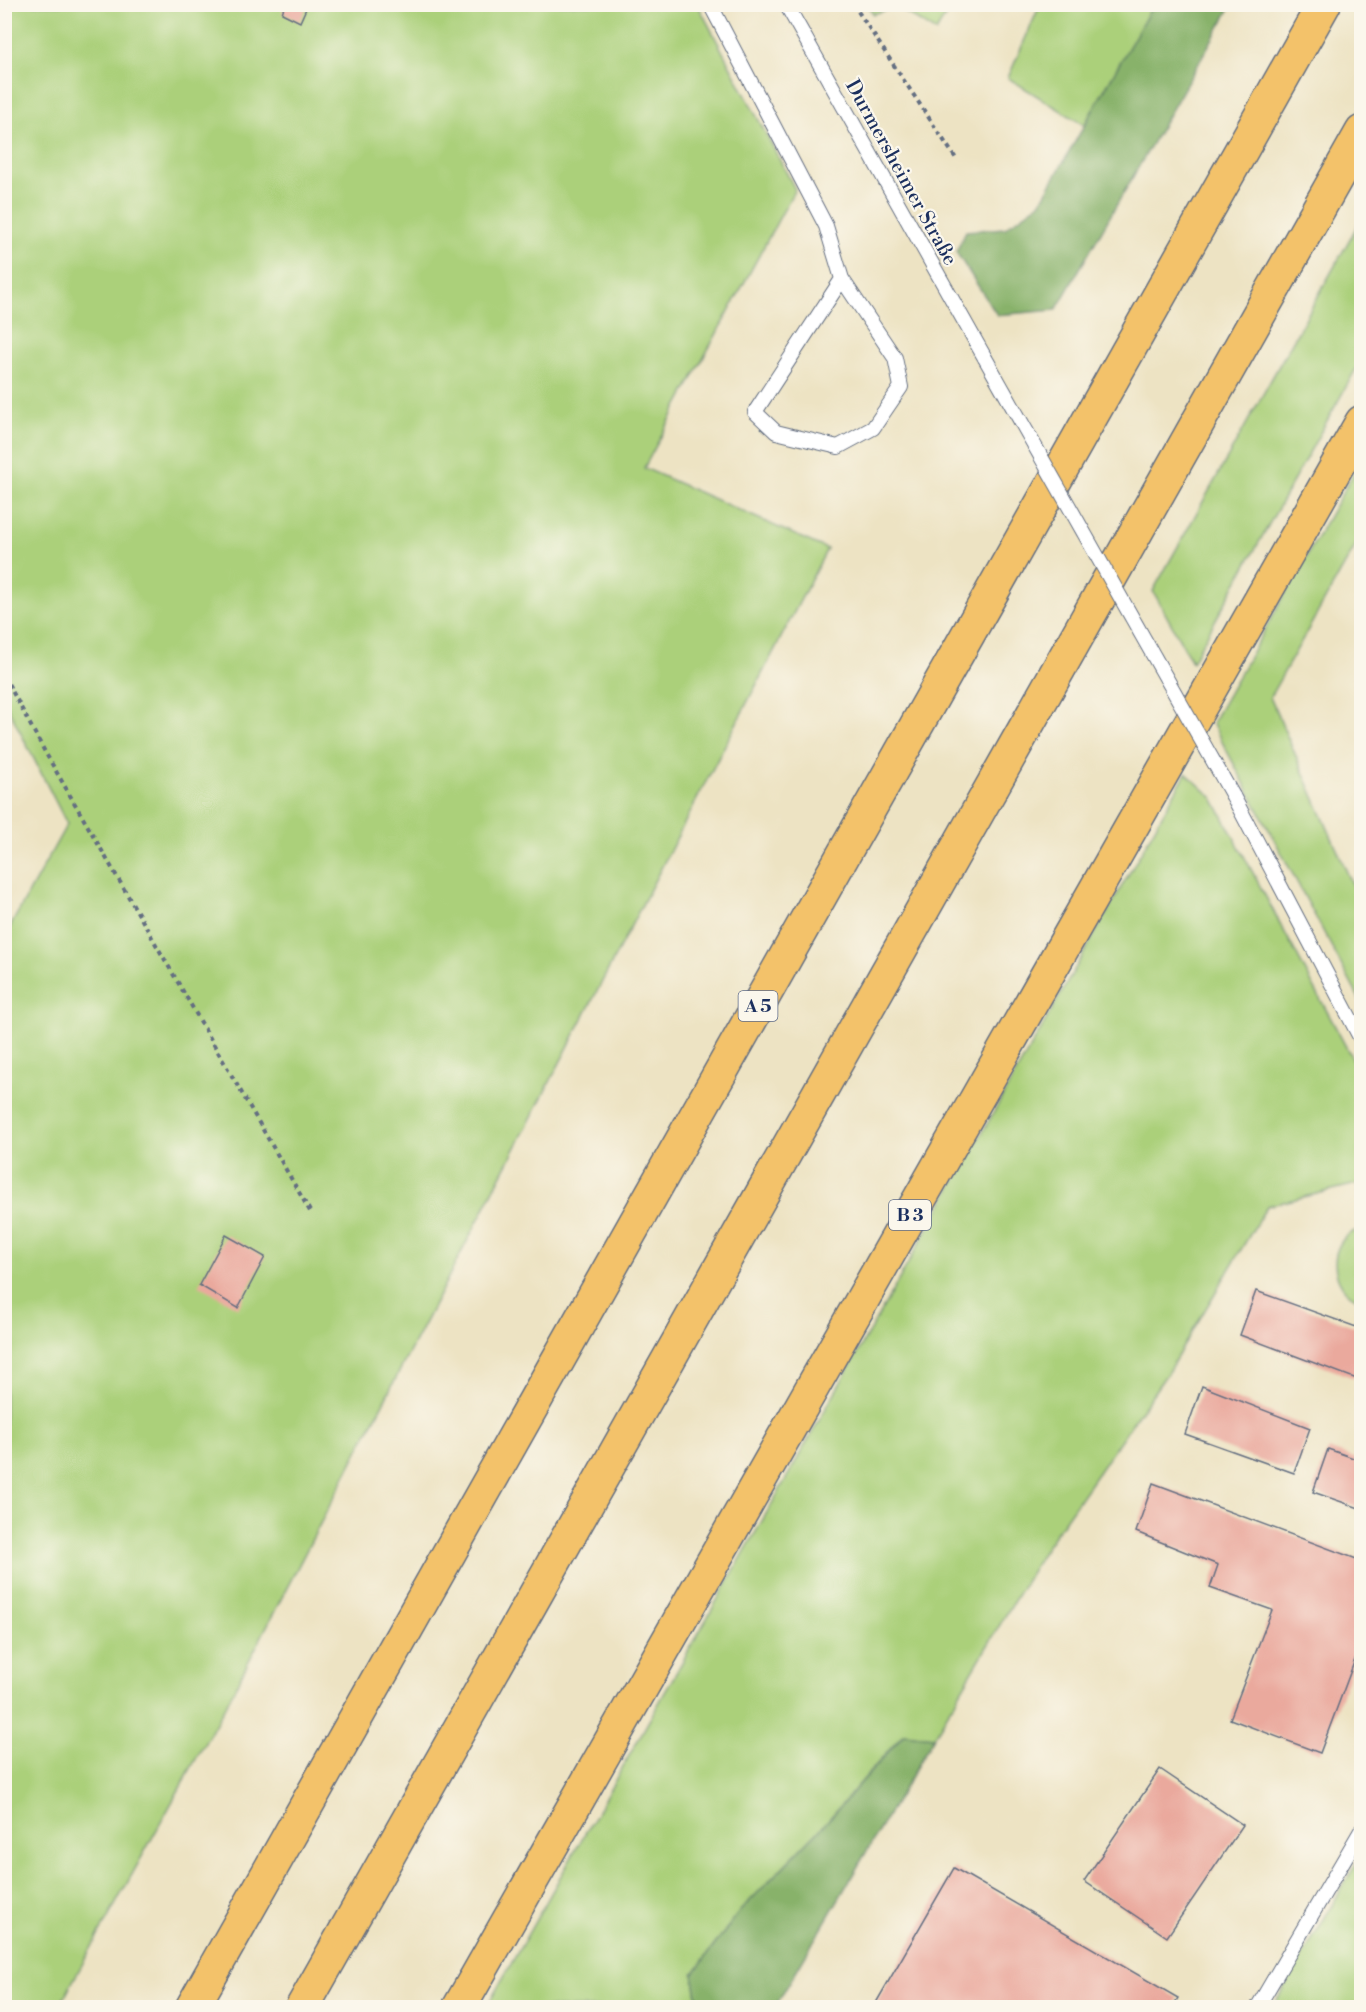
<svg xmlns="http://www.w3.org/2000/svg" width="1366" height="2012" font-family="'Libre Bodoni',serif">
  <rect width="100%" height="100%" fill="#fbf7ec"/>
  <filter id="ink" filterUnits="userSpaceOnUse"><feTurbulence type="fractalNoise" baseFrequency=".0167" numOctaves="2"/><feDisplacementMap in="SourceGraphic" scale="12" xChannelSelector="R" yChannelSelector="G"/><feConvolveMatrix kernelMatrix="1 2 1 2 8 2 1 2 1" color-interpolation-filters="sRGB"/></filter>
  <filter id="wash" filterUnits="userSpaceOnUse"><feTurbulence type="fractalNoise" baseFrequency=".008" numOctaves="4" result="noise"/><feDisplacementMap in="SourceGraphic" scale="24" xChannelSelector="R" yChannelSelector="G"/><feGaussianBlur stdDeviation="1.35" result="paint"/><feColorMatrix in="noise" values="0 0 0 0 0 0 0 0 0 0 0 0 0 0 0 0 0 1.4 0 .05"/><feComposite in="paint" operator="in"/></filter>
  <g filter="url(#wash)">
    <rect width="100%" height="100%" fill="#ede3c3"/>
    <!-- green -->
    <path fill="#abd07a" stroke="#63806c" stroke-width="1.5" d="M4,5h694l97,184 -151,279 183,81 -600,1154 -169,305 -54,-1 1,-1071 62,-112 -62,-122z
      M867,5h85l-16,27 -39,-25 -24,7z
      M1040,5h113l-69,120 -76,-47z
      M1361,219v141l-169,302 -39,-71z
      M1361,460v76l-91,161 91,207v98l-149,-279z
      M1186,773l27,25 148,277v108l-94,23 -99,166 -124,178 -110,187 -31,-3 -80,92 -83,85 -47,63 6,33 -213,1z
      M1361,1229h1l-1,71c-33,-10 -36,-63 0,-71z
      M1361,1855v152h-88z"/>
    <!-- forest -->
    <path fill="#88b26a" stroke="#527064" stroke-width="1.5" d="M1153,5h79l-176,305 -59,5 -41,-63 10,-21 39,-3 35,-25z
      M904,1734l30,3 -159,270h-76l-6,-33 47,-63 83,-85z"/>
    <g id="blocks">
      <!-- building -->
      <path fill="#eaa99d" d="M285,4h23l-8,18 -18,-9z
        M226,1235l39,22 -27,51 -39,-23z
        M1256,1291l106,38v52l-122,-46z
        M1202,1386l108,42 -16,45 -109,-39z
        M1328,1449l34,12v48l-49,-17z
        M1153,1483l209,78v80l-42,112 -90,-34 42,-109 -62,-22 8,-23 -82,-33z
        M1160,1769l83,56 -76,112 -83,-56z
        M954,1868l224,130 -6,10h-299z"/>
    </g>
  </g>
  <g filter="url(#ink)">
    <use href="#blocks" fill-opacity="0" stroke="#646e81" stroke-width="1.5"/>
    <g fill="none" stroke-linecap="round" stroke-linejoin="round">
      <defs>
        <path id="lane" d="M710,4l116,222 16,53 53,79 6,29 -28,41 -35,19 -62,-15 -21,-20 87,-133
          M786,4l199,354
          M1233,796l129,245
          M1257,2008l105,-179"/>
        <path id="primary" d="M459,2008l903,-1586"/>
        <path id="highway" d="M192,2008l1132,-2004
          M302,2008l1060,-1876"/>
      </defs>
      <!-- lane casing -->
      <use href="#lane" stroke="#646e81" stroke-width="16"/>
      <!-- primary casing -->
      <use href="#primary" stroke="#646e81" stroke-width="36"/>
      <!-- highway casing -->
      <use href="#highway" stroke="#646e81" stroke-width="36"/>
      <!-- path -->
      <path stroke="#646e81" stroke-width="4" stroke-dasharray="4.5 4.5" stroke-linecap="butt" d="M853,4l104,156
        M4,676l41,76 266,461"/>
      <!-- lane -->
      <use href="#lane" stroke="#fff" stroke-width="14"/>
      <!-- primary -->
      <use href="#primary" stroke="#f3c26a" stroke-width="33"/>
      <!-- highway -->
      <use href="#highway" stroke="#f3c26a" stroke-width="33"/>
      <defs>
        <path id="lane-bridge" d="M985,358l248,438"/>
      </defs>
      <!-- lane-bridge casing -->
      <use href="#lane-bridge" stroke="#646e81" stroke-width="16" stroke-linecap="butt"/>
      <!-- lane-bridge -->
      <use href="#lane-bridge" stroke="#fff" stroke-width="14"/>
    </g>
  </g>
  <g text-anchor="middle" stroke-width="4.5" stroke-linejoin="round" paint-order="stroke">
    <!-- shield labels -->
    <g fill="#fbf7ec" stroke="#5e6b89" stroke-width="1.5">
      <rect x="738.5" y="991" width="39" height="30" rx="4.5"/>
      <rect x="889" y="1200" width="42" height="30" rx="4.5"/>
    </g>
    <g font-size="18" font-weight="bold" fill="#1b2f5e">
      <text x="758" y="1012">A 5</text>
      <text x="910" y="1221">B 3</text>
    </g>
    <!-- street labels -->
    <g font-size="20" fill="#1b2f5e" stroke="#fbf7ec">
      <text transform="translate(902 172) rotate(61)" y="7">Durmersheimer Straße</text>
    </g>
  </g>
  <!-- margin -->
  <rect width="1366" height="2012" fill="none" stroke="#fbf7ec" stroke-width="24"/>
</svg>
